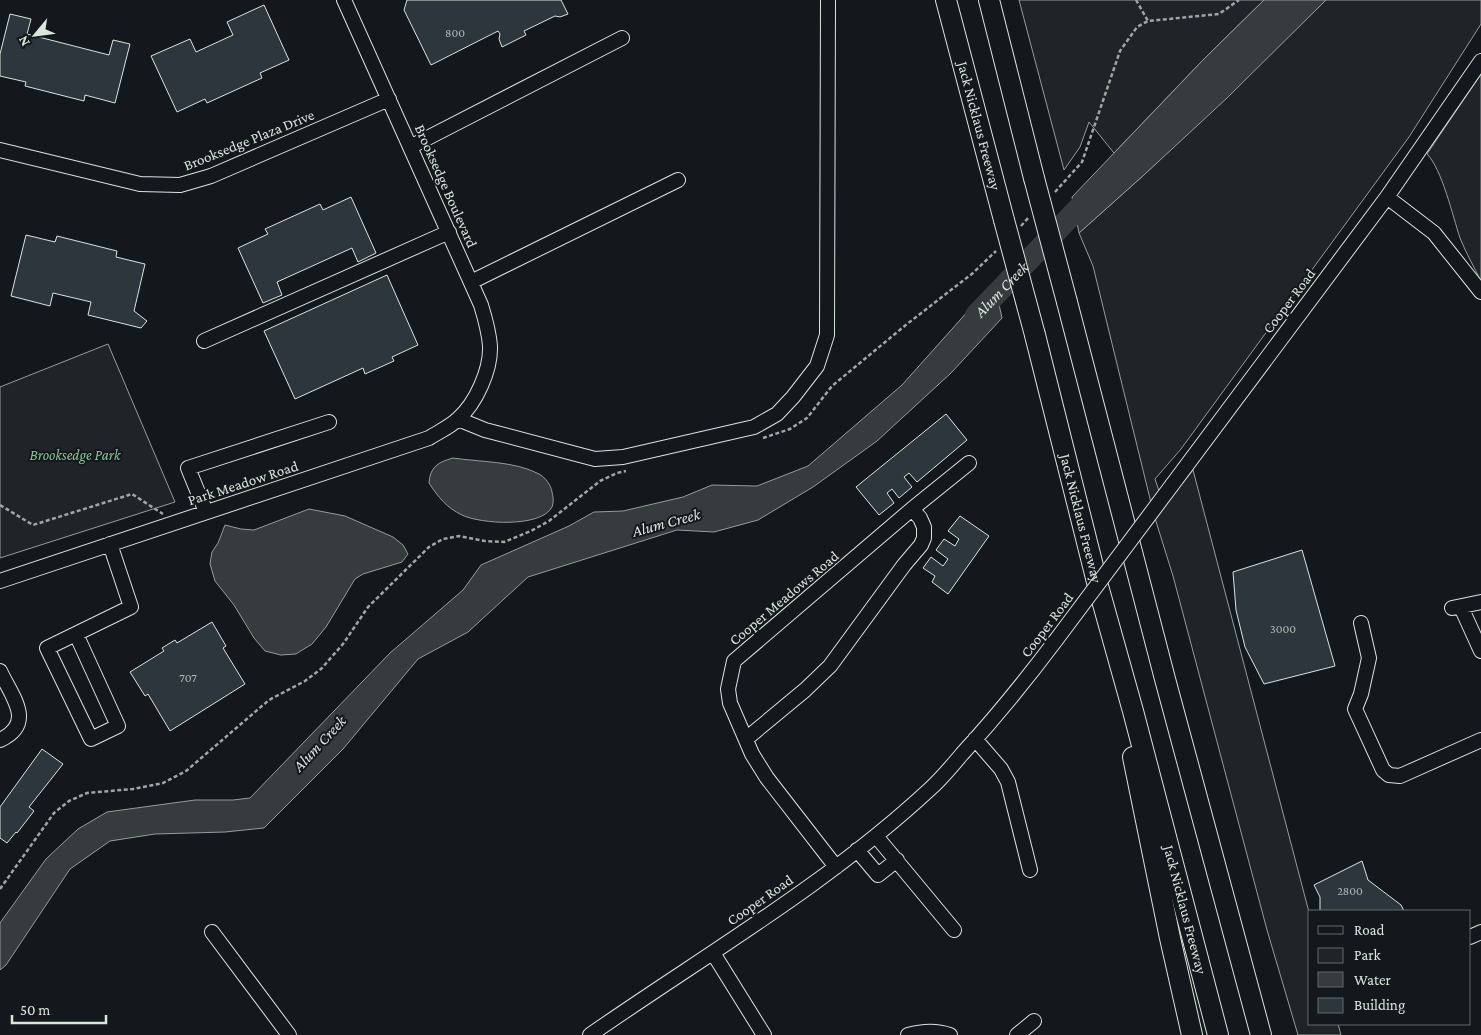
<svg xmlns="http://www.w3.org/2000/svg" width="1481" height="1035" font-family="'Crimson Pro',serif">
  <rect width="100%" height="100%" fill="#14181c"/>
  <!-- green -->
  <path fill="#202428" stroke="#939e99" d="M1019,0h245l-61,60 -89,93 -25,-31 -9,25 -16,23z
    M1326,0h155v24l-72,113 -228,312 -26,30 9,27 29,-36 117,446v108h28l3,11h-43l-31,-105 -94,-354 -19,-61 -61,-249 -14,-33 66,-59z
    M1481,74v207c-7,-14 -15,-28 -21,-43 -7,-21 -18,-69 -33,-84z
    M108,344l67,158 -175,56v-171z"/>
  <!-- water -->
  <path fill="#363b3e" stroke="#939e99" d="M1264,0h62l-99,98 -82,76 -66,59 -7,-36 131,-137z
    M994,282l8,36 -51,55 -74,68 -64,46 -55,33 -44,12 -37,-2 -149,47 -60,55 -50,27 -75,90 -79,79 -39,4 -70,2 -45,7 -40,28 -64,96 -6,5v-47l46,-64 32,-30 29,-17 88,-12h38l17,-2 140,-145 73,-63 18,-25 88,-39 25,-14 29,-1 60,-14 29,-12 45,1 51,-20 94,-81z
    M453,458c26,4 62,3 86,16 6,3 12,11 13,18 1,4 2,10 0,15 -11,21 -72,17 -90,8 -15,-7 -24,-18 -33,-32 1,-16 9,-21 24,-25z
    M309,509l36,7 48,21 10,8 5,9 -6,8 -39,12 -8,5 -29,48 -14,17 -16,10 -15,1 -16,-4 -11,-13 -20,-33 -19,-24 -5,-17 2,-12 6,-9 7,-18 16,4 13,1z"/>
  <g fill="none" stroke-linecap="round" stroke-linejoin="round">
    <!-- river -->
    <path stroke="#363b3e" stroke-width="22" id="s1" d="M976,315l120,-125"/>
  </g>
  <!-- building -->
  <path fill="#2c363c" stroke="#d8e6dc" d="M407,0h154l7,14 -8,3 -5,-1 -31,15 2,4 -24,12 -3,-8 1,-5 -2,-3 -67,34 -27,-55z
    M264,5l25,55 -29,13 2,5 -55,25 -2,-4 -28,13 -26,-56 39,-17 6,13 37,-17 -6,-13z
    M10,14l21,5 -4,15 82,21 4,-15 17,4 -15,59 -30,-8 -1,6 -59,-15 1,-4 -26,-6v-22z
    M351,197l25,56 -18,9 -6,-14 -75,34 5,13 -19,8 -25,-55 30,-14 -3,-5 55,-25 3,6z
    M26,235l29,7 2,-6 60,15 -1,6 29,7 -11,47 13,10 -6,7 -53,-13 3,-13 -38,-9 -3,13 -39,-10z
    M387,275l31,70 -26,12 2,4 -29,13 -2,-6 -68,31 -31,-68z
    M946,414l21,26 -50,42 -8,-9 -5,4 8,10 -13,11 -7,-9 -5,4 7,10 -15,12 -23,-28z
    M960,516l29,20 -41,58 -16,-12 3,-6 -12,-8 8,-11 12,9 5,-7 -12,-9 8,-11 11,7 4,-7 -11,-8z
    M1302,550l33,116 -71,18 -19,-37 -9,-37 -3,-38z
    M212,622l14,24 -3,2 22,36 -75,47 -22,-37 -3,2 -15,-24 34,-21 -2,-3 13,-8 2,3z
    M42,749l21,15 -34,43 5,4 -17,22 -1,-1 -9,11 -7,-5v-31z
    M1362,861l6,19 33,25 3,6h-84v-14l-6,-12z"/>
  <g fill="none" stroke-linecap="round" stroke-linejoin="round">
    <defs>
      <path id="minor" d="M410,147l212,-109
        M0,150l140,34 40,1 31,-9 178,-77
        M1387,197l47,36 47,59
        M471,282l207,-102
        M204,341l245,-109
        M458,419l27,11 110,29 28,-2 131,-30 23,-13 16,-17 24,-31 10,-31 1,-335
        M1172,485l215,-288 94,-136
        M206,512l-18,-44 141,-46
        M0,581l429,-143c9,-6 21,-11 29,-19 18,-16 33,-49 32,-73 -1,-14 -5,-28 -9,-41l-137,-305
        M1461,607l20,44
        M1452,608l29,-6
        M1361,623l8,35 -8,36 -6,15 28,61 6,5 11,1 81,-36
        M76,634l42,92 -27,13 -44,-91 84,-41 -21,-63
        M0,671c12,26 36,52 0,69
        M746,739l59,-49 25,-24 74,-101 17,-20 3,-7v-11l-4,-9 -8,-9
        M975,739l26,30 7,13 22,88
        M876,836l78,94
        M857,850l21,25 19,-15
        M836,867l-69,-89 -15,-24 -22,-51 -2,-14 6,-28 178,-152 57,-46
        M212,932l77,103
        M1470,937l11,-5
        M713,953l51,82
        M590,1035c115,-80 238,-151 341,-247 11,-10 21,-22 31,-34 33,-36 64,-74 94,-114
        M908,1035c14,-4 28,-5 42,0
        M1017,1035l17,-14"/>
      <g id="highway">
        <path id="s2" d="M946,0l58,220"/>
        <path d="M989,0l45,178"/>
        <path d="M1067,302l98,377 96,356"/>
        <path id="s3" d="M1035,335l63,251 35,125 85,324"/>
        <path d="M1133,757l37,181 22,97"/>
      </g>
    </defs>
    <!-- minor casing -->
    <use href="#minor" stroke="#d8e6dc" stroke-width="16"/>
    <!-- highway casing -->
    <use href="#highway" stroke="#d8e6dc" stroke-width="22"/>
    <!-- path -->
    <path stroke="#9da8a2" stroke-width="2.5" stroke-dasharray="4 2.5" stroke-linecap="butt" d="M1136,0l12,21
      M1055,192l27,-30 38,-111 17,-24 11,-6 71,-7 20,-14
      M1021,226l8,-9
      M763,438l27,-9 17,-11 25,-32 75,-62 66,-51 23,-22
      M0,505l33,20 99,-31 31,20
      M0,889l54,-76 15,-12 18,-8 46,-4 30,-6 23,-12 83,-71 36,-19 16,-12 22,-25 25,-37 61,-60 14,-8 16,-3 26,5 19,1 27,-11 18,-10 51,-40 17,-8 9,-2"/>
    <!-- minor -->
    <use href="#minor" stroke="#14181c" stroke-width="14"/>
    <!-- highway -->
    <use href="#highway" stroke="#14181c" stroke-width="20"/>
    <defs>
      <path id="minor-bridge" d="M1056,640l116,-155"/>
      <path id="highway-bridge" d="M1034,178l33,124
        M1004,220l31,115"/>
    </defs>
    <!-- minor-bridge casing -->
    <use href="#minor-bridge" stroke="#d8e6dc" stroke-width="16" stroke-linecap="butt"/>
    <!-- highway-bridge casing -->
    <use href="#highway-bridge" stroke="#d8e6dc" stroke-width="22" stroke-linecap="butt"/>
    <!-- minor-bridge -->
    <use href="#minor-bridge" stroke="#14181c" stroke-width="14"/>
    <!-- highway-bridge -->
    <use href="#highway-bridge" stroke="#14181c" stroke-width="20"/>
  </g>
  <g text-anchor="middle" stroke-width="4" stroke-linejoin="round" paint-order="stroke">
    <!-- number labels -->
    <g font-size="12" fill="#adbab4">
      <text x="455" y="37">800</text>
      <text x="1283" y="633">3000</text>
      <text x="188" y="682">707</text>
      <text x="1350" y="895">2800</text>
    </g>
    <!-- street labels -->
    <g font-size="15" fill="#d8e6dc" stroke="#14181c">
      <text dy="5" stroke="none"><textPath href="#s2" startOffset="130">Jack Nicklaus Freeway</textPath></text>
      <text transform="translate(249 140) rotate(-22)" y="5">Brooksedge Plaza Drive</text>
      <text transform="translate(446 186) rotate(66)" y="5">Brooksedge Boulevard</text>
      <text transform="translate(1289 301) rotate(-53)" y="5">Cooper Road</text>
      <text transform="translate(243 483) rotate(-18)" y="5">Park Meadow Road</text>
      <text dy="5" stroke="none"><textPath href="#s3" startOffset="189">Jack Nicklaus Freeway</textPath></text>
      <text transform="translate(784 598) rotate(-40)" y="5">Cooper Meadows Road</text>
      <text transform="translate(1047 625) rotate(-53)" y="5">Cooper Road</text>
      <text transform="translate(760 900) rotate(-35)" y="5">Cooper Road</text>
      <text dy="5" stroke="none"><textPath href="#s3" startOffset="594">Jack Nicklaus Freeway</textPath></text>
    </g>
    <!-- park labels -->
    <g font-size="15" font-style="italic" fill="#8ac095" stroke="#14181c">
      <text x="75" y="460">Brooksedge Park</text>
    </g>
    <!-- water labels -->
    <g font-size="16" font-style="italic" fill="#d8e6dc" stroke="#14181c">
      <text dy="6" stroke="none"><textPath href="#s1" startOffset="36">Alum Creek</textPath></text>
      <text transform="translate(666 522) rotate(-15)" y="6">Alum Creek</text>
      <text transform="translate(319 743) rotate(-47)" y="6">Alum Creek</text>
    </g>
  </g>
  <!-- legend -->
  <rect x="1308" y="910" width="162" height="115" fill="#14181c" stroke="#626a69"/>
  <rect x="1318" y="926" width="25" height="8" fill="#14181c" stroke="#626a69"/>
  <text x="1354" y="935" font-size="15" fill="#d8e6dc">Road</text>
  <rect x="1318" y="948" width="25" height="15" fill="#202428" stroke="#626a69"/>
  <text x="1354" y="960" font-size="15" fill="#d8e6dc">Park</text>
  <rect x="1318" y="972" width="25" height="15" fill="#363b3e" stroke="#626a69"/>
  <text x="1354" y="985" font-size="15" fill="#d8e6dc">Water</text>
  <rect x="1318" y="998" width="25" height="15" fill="#2c363c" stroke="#626a69"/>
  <text x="1354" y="1010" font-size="15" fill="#d8e6dc">Building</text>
  <!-- north arrow -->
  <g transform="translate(35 35) rotate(241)" stroke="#14181c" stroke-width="4" paint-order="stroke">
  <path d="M0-4L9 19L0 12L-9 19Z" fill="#d8e6dc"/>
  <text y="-8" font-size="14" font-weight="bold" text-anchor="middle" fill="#d8e6dc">N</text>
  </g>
  <!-- scale -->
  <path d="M12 1015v8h94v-8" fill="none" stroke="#d8e6dc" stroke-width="2.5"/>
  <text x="20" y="1015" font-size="15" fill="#d8e6dc" stroke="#14181c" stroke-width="4" paint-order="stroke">50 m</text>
</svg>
